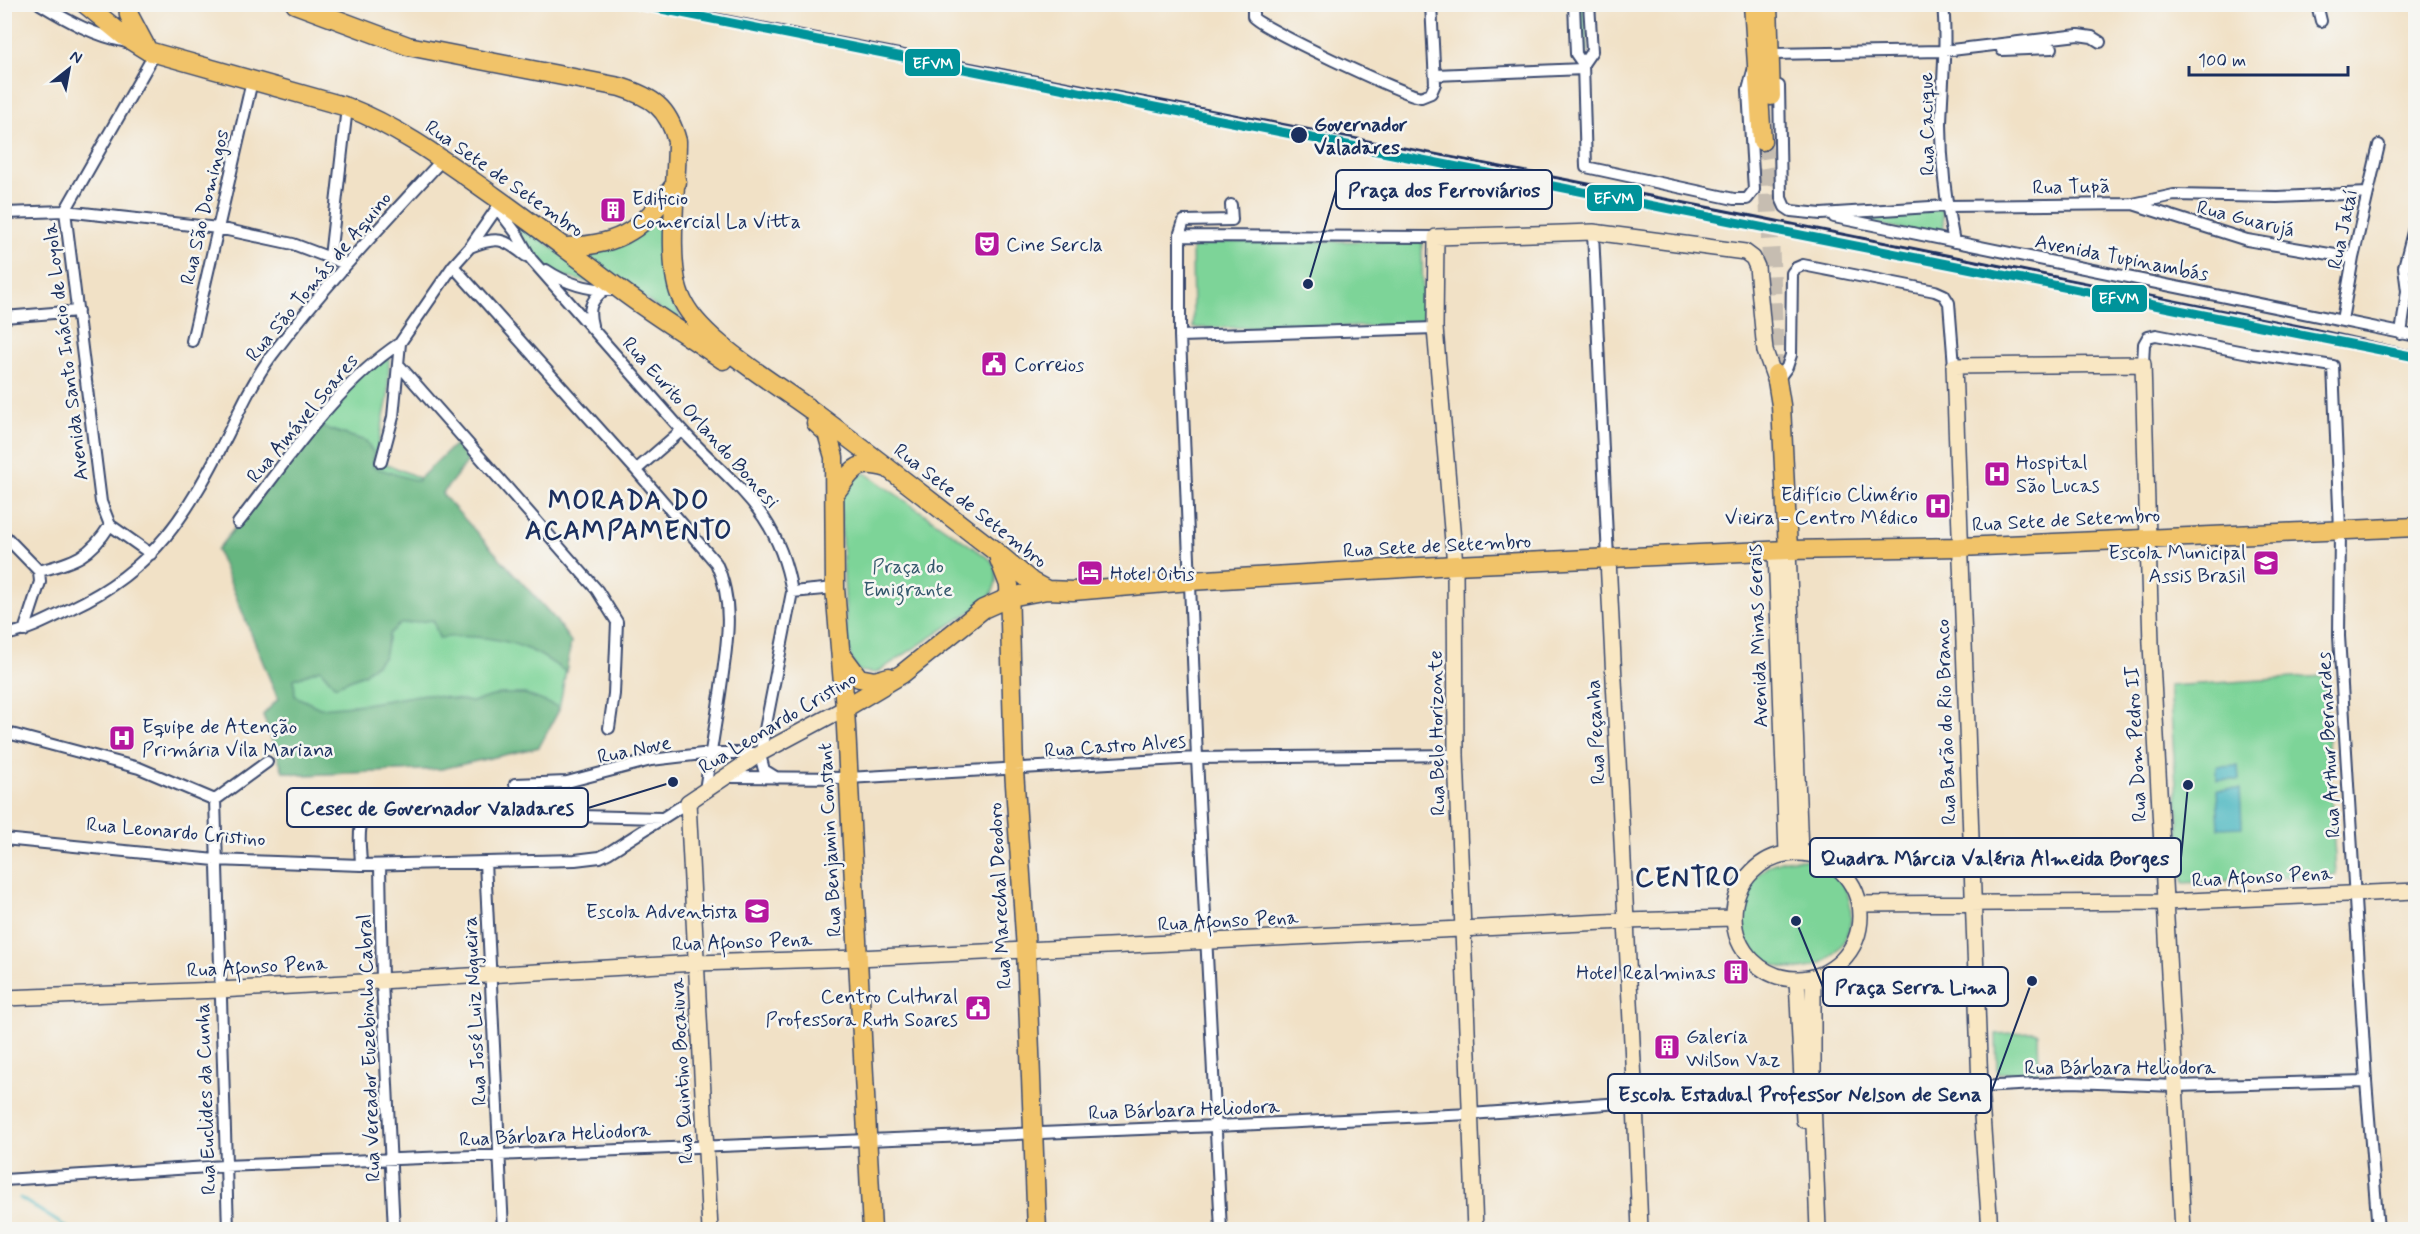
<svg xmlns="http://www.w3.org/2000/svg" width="2420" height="1234" font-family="Mynerve,sans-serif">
  <rect width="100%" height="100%" fill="#f6f6f2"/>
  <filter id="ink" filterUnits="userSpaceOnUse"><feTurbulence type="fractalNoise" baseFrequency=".0167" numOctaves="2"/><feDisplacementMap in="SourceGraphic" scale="12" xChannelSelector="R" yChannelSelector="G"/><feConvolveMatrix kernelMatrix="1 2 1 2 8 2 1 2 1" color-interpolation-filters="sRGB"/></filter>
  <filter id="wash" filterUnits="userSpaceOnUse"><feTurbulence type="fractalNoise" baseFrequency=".008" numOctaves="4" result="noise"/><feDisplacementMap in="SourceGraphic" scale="24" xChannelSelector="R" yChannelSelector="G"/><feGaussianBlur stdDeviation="1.35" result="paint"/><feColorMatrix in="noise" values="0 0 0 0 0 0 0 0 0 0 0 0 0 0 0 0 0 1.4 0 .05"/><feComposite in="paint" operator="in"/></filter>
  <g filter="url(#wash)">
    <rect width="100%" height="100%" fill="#f1e1c6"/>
    <!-- green -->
    <path fill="#7dd498" stroke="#4c827b" stroke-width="1.5" d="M1577,5h8l3,46 -3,3 -5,-1z
      M665,206c-6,43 0,82 20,121l-105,-74z
      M1942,209l3,29 -107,-22z
      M510,216l90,67c-22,-1 -55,-9 -69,-29 -8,-12 -14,-26 -21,-38z
      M1422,241l1,85 -230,2 -1,-86z
      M389,358l-1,40 -13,61 56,24 123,135 17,24 -12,68 -20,37 -98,22 -138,6 -20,-4 -20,-56 15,-16 -61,-149 144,-178z
      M865,473l126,87c9,15 6,27 -4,41l-111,72 -18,-2 -7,-13 -4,-20 -7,-139 8,-19z
      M2324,676l12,199 -153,8 -14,-197z
      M1741 914a55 55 0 1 1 110 0a55 55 0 1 1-110 0Z
      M2033,1032l5,1 1,39 -42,1 -1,-39z"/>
    <!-- forest -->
    <path fill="#66b680" stroke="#40726f" stroke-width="1.5" d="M318,426l48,15 7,11v15l44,14 38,-37 13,17 -26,33 112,124 17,24 -5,30c-11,-7 -21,-15 -32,-20 -28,-14 -64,-18 -95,-14l-6,-18 -33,4 -11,10 -5,23 -20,17 -29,12 -15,-17 -26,10 1,17 25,12 45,-4 60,-10 47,8 28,-8h25l31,12 3,4 -20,37 -98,22 -138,6 -20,-4 -20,-56 15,-16 -61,-149z"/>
    <!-- water -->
    <path fill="#46b5bf" stroke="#30728e" stroke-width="1.5" d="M2238,766l1,14h-22v-13z
      M2240,789l2,38 -23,1 -2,-38z"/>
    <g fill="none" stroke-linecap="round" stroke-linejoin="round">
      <!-- stream -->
      <path stroke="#46b5bf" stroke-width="3" d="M20,1198l51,32"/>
    </g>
  </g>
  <g filter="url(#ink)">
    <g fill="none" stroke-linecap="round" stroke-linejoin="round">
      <!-- primary-tunnel -->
      <path stroke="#c6bdb1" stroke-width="18" stroke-dasharray="18 9" stroke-linecap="butt" d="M1762,141l5,29 9,204"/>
      <defs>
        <path id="street" d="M40,4c28,17 55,32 87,38
          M1253,4v13c6,10 151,78 168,80l10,-4 4,-9 -4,-80
          M1574,4l2,50 7,10 3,103 148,32h13l7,-9 -6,-100 5,-19
          M1943,4c4,40 -1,80 -2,120 0,40 5,80 13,118
          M2317,4l4,17
          M2002,50l50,-2
          M1770,54l173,-3 135,-16 14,2 8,5
          M1583,64l9,-13 -3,-47
          M1435,75l148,-6
          M1779,86l2,112 4,9 6,4 30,3 125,-8 187,-2 41,-9 103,2 91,-4
          M2133,204l114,36 106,18
          M497,208l20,26 14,25c50,56 99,112 148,168 53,59 98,79 113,165l-32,163 4,15 13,8
          M4,213l61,-2 153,17 75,16 53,20
          M1834,217l582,119
          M1593,232l15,327
          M1180,236l256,1
          M470,247c28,-11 33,-9 56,9
          M330,257l17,-150
          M453,266l183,204 80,93c20,42 10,86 4,131 -5,32 -10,64 -15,96
          M546,270c22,15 47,21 73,20
          M4,317l74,-6
          M2342,320l11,-62 26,-113
          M592,325c-4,-15 -2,-24 11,-34
          M2401,334l6,-43 -3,-24 10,-39
          M1180,336l255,-8
          M192,341l60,-260
          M2143,364l1,-20 4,-7 8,-2 93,18 84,13 7,164 -1,106 27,445 12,149
          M399,365l198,225 20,32 -3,72 -5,34
          M1776,382l11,-15 4,-12 1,-82 4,-5 7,-3 132,26 9,4 5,8 5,63
          M381,462l12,-45 7,-74 53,-77 17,-19 29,-42
          M636,470l46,-40
          M238,523c49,-62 96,-136 162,-180
          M110,525l-9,-23 -36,-291 90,-158
          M4,535l35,36
          M792,592l43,-4
          M24,631l16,-49 -1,-11c35,-9 51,-14 71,-46l41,29
          M4,635c24,-4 46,-16 68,-27 83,-39 116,-95 156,-174 13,-27 26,-55 44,-79 52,-69 112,-132 170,-195
          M4,732l135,36 76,32
          M729,777l119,1 349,-20 259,-3
          M515,784l52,-2 84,-22 60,-7h50
          M215,800l13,430
          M215,800l52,-38
          M4,839l211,21 146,5 214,-5 25,-3 8,-4 80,-51
          M485,862l18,368
          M361,865c0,-17 -7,-46 11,-54l289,7
          M380,865l2,116 12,249
          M4,1180l220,-14 992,-40 254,-12 165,-12 178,-2 167,-13 92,-5 103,4 191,-5
          M1221,1230l-24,-472 -17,-422v-103l4,-12 48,-1 -1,-15"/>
        <path id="secondary" d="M1776,550l11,303
          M1788,550l12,302
          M1608,559l27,543 5,128
          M1734 916a63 63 0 1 1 126 0a63 63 0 1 1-126 0Z
          M1859,904l306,-2 251,-11
          M1813,977v123l5,130
          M1797,979l7,141
          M4,998l216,-8 476,-27 162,-5 767,-37 108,-3
          M710,1230l-22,-428 73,-49 84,-45
          M1475,1230l-19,-475 -1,-190 -20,-237 1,-91 157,-5 152,20 8,6 4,9 8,84 11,31
          M1990,1230l-10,-143 -26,-721 189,-2 8,280 32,586"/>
        <path id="primary" d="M85,4l39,32 24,15 199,56c54,21 100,56 147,89 42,30 83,61 124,92 34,26 71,48 105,72
          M128,4l1,11 18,34
          M295,4l113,42 212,41c32,10 48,20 57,54 0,41 -11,119 3,154 16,44 97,89 135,118 61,45 120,92 180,138l37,31 15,8 26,1 117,-10 265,-16 333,-15 172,-3 456,-20
          M1753,4l9,137
          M1768,4l3,92
          M566,247c60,-3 75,-18 111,-65
          M1776,374l5,31 7,145
          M816,423l11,10 7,24 1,131 10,120 27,522
          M836,492c17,-23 21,-33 51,-24
          M999,559l10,26 5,185 12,180 11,280
          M842,655l17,23 16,3 14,-4
          M845,708l57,-34 81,-65 27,-12 37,-7"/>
      </defs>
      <!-- street casing -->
      <use href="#street" stroke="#3b4a6e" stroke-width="14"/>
      <!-- secondary casing -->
      <use href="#secondary" stroke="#3b4a6e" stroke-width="18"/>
      <!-- primary casing -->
      <use href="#primary" stroke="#3b4a6e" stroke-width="21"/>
      <!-- street -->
      <use href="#street" stroke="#fff" stroke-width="10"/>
      <!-- secondary -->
      <use href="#secondary" stroke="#f9e7c3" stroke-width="15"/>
      <!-- primary -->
      <use href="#primary" stroke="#f1c369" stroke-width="18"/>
      <!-- rail -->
      <path stroke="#1b2f5e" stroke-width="3" d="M666,4l1086,212 552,111 112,25"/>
      <defs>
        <path id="rail-1" d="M636,4l1780,353"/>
      </defs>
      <!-- rail-1 casing -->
      <use href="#rail-1" stroke="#f6f6f2" stroke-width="14"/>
      <!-- rail-1 -->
      <use href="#rail-1" stroke="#00939a" stroke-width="9"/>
    </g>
  </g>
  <!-- icons -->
  <defs>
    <symbol id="building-square" viewBox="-11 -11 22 22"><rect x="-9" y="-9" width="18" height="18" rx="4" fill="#b5179e" stroke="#f6f6f2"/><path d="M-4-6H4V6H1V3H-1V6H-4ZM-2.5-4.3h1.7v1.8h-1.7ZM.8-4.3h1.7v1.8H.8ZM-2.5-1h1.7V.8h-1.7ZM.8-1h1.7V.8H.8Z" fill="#fff"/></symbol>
    <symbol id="theatre-square" viewBox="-11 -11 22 22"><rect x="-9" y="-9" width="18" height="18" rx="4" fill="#b5179e" stroke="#f6f6f2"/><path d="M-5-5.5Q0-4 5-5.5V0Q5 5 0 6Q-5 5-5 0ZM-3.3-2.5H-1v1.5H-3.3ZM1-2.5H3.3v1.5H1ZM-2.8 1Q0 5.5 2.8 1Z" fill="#fff"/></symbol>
    <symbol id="civic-square" viewBox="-11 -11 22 22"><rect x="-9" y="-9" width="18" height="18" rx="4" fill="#b5179e" stroke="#f6f6f2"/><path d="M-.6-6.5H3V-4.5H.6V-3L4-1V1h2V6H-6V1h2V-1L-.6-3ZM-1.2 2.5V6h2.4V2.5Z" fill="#fff"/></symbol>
    <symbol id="hospital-square" viewBox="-11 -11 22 22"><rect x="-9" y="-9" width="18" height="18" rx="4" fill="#b5179e" stroke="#f6f6f2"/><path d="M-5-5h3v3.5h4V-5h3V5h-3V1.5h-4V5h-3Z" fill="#fff"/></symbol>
    <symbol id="school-square" viewBox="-11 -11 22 22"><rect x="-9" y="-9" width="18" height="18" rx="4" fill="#b5179e" stroke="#f6f6f2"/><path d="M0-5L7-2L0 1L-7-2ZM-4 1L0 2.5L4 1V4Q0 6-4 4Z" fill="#fff"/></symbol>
    <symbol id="hotel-square" viewBox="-11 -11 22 22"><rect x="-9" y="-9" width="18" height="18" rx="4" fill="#b5179e" stroke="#f6f6f2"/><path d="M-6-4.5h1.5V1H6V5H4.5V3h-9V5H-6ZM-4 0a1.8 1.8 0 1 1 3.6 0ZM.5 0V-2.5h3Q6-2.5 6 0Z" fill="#fff"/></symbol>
  </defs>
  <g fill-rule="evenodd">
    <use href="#building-square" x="598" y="195" width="30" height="30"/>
    <use href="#theatre-square" x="972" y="229" width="30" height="30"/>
    <use href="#civic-square" x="979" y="349" width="30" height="30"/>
    <use href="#hospital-square" x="1982" y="459" width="30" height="30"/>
    <use href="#hospital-square" x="1923" y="491" width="30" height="30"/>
    <use href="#school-square" x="2251" y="548" width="30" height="30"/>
    <use href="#hotel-square" x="1075" y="558" width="30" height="30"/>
    <use href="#hospital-square" x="107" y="723" width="30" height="30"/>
    <use href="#school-square" x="742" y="896" width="30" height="30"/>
    <use href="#building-square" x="1721" y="957" width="30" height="30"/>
    <use href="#civic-square" x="963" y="993" width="30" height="30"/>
    <use href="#building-square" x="1652" y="1032" width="30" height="30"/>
  </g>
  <!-- markers -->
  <circle fill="#1b2f5e" stroke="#f6f6f2" stroke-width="2" cx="1299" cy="135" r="9"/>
  <g text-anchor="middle" stroke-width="5" stroke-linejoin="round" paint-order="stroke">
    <!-- stop labels -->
    <g font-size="20" font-weight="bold" fill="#1b2f5e" stroke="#f6f6f2" text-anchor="start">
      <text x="1314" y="131">Governador<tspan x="1314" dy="23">Valadares</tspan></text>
    </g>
    <!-- street labels -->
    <g font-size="20" fill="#1b2f5e" stroke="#f6f6f2">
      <text transform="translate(1926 124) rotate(-91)" y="7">Rua Cacique</text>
      <text transform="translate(505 178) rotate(35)" y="7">Rua Sete de Setembro</text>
      <text transform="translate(2071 186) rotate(-1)" y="7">Rua Tupã</text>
      <text transform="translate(204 207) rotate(-77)" y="7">Rua São Domingos</text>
      <text transform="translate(2246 218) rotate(14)" y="7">Rua Guarujá</text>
      <text transform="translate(2342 229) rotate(-78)" y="7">Rua Jataí</text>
      <text transform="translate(2122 257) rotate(11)" y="7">Avenida Tupinambás</text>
      <text transform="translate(318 276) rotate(-50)" y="7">Rua São Tomás de Aquino</text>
      <text transform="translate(65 352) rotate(-97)" y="7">Avenida Santo Inácio de Loyola</text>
      <text transform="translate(302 418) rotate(-50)" y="7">Rua Amável Soares</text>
      <text transform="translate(701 422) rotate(48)" y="7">Rua Eurito Orlando Bonesi</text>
      <text transform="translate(971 505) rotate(38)" y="7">Rua Sete de Setembro</text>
      <text transform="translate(2066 519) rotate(-3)" y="7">Rua Sete de Setembro</text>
      <text transform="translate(1437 545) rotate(-3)" y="7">Rua Sete de Setembro</text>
      <text transform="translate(1757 636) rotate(-92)" y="7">Avenida Minas Gerais</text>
      <text transform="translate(777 722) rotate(-31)" y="7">Rua Leonardo Cristino</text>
      <text transform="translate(1945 722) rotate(-92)" y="7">Rua Barão do Rio Branco</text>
      <text transform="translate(1595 732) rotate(-93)" y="7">Rua Peçanha</text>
      <text transform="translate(1436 733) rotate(-91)" y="7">Rua Belo Horizonte</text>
      <text transform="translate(2135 744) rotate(-93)" y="7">Rua Dom Pedro II</text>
      <text transform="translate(1115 745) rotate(-4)" y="7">Rua Castro Alves</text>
      <text transform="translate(2328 745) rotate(-93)" y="7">Rua Arthur Bernardes</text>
      <text transform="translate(634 749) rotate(-12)" y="7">Rua Nove</text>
      <text transform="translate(176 831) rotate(5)" y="7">Rua Leonardo Cristino</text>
      <text transform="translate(829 840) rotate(-93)" y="7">Rua Benjamin Constant</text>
      <text transform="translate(2262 876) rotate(-3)" y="7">Rua Afonso Pena</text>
      <text transform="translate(999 896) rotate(-93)" y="7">Rua Marechal Deodoro</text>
      <text transform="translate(1228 920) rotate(-3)" y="7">Rua Afonso Pena</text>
      <text transform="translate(742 941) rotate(-2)" y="7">Rua Afonso Pena</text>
      <text transform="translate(257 966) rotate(-3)" y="7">Rua Afonso Pena</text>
      <text transform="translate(474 1011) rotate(-93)" y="7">Rua José Luiz Nogueira</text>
      <text transform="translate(368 1048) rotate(-92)" y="7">Rua Vereador Euzebinho Cabral</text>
      <text x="2120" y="1074">Rua Bárbara Heliodora</text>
      <text transform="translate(681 1071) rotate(-93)" y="7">Rua Quintino Bocaiuva</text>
      <text transform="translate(205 1099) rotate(-92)" y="7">Rua Euclides da Cunha</text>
      <text transform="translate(1184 1109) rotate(-2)" y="7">Rua Bárbara Heliodora</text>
      <text transform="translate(555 1134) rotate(-3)" y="7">Rua Bárbara Heliodora</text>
    </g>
    <!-- poi labels -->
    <g font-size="20" fill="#1b2f5e" stroke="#f6f6f2" text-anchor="start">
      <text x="632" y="205">Edificio<tspan x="632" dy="23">Comercial La Vitta</tspan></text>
      <text x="1006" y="251">Cine Sercla</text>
      <text x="1014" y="371">Correios</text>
      <text x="2016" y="469">Hospital<tspan x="2016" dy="23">São Lucas</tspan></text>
      <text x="1918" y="501" text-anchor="end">Edifício Climério<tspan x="1918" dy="23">Vieira - Centro Médico</tspan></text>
      <text x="2246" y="559" text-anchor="end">Escola Municipal<tspan x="2246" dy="23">Assis Brasil</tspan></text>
      <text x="1110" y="580">Hotel Oitis</text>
      <text x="142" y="733">Equipe de Atenção<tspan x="142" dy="23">Primária Vila Mariana</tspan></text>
      <text x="738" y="918" text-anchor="end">Escola Adventista</text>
      <text x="1716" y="979" text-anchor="end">Hotel Realminas</text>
      <text x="958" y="1003" text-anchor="end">Centro Cultural<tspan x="958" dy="23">Professora Ruth Soares</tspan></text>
      <text x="1686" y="1043">Galeria<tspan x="1686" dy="23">Wilson Vaz</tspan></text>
    </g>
    <!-- park labels -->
    <g font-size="20" fill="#34586c" stroke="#f6f6f2">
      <text x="908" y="573">Praça do<tspan x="908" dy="23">Emigrante</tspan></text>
    </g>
    <!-- district labels -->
    <g font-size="26" font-weight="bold" letter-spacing="1.5" fill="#1b2f5e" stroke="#f6f6f2">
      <text x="629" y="509">MORADA DO<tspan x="629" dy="30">ACAMPAMENTO</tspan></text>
      <text x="1688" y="886">CENTRO</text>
    </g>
  </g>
  <!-- callouts -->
  <path fill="none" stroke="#1b2f5e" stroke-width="2" d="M1308 284L1336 190M673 782L588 808M2188 785L2181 858M1796 921L1823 987M2032 981L1991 1093"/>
  <g fill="#1b2f5e" stroke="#f6f6f2" stroke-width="2">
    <circle cx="1308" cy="284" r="6"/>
    <circle cx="673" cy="782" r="6"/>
    <circle cx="2188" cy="785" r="6"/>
    <circle cx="1796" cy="921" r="6"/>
    <circle cx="2032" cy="981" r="6"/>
  </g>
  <g fill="#f6f6f2" stroke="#1b2f5e" stroke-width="2">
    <rect x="1336" y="170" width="216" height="39" rx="6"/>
    <rect x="287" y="788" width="301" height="39" rx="6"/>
    <rect x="1810" y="838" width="371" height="39" rx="6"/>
    <rect x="1823" y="967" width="185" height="39" rx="6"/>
    <rect x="1608" y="1074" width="383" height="39" rx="6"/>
  </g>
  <g font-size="21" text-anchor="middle" font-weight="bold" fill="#1b2f5e">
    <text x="1444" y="197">Praça dos Ferroviários</text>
    <text x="437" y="815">Cesec de Governador Valadares</text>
    <text x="1995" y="865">Quadra Márcia Valéria Almeida Borges</text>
    <text x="1916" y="994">Praça Serra Lima</text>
    <text x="1800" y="1101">Escola Estadual Professor Nelson de Sena</text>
  </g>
  <g stroke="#f6f6f2" stroke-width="2">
    <rect x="904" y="48" width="57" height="29" rx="6" fill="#00939a"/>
    <rect x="1586" y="184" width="57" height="28" rx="6" fill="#00939a"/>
    <rect x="2091" y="284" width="57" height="29" rx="6" fill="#00939a"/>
  </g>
  <g font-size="16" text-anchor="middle" font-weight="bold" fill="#fff">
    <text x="933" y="69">EFVM</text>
    <text x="1614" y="204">EFVM</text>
    <text x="2119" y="304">EFVM</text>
  </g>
  <!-- margin -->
  <rect width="2420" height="1234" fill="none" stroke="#f6f6f2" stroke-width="24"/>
  <!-- north arrow -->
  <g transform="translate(69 69) rotate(31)" stroke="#f6f6f2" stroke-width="4.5" paint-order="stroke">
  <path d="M0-4.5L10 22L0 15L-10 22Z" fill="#1b2f5e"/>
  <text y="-9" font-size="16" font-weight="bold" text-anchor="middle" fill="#1b2f5e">N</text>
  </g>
  <!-- scale -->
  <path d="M2189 66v9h159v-9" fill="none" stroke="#1b2f5e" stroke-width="3"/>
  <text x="2198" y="66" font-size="18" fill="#1b2f5e" stroke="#f6f6f2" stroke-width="4.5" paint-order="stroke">100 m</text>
</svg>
